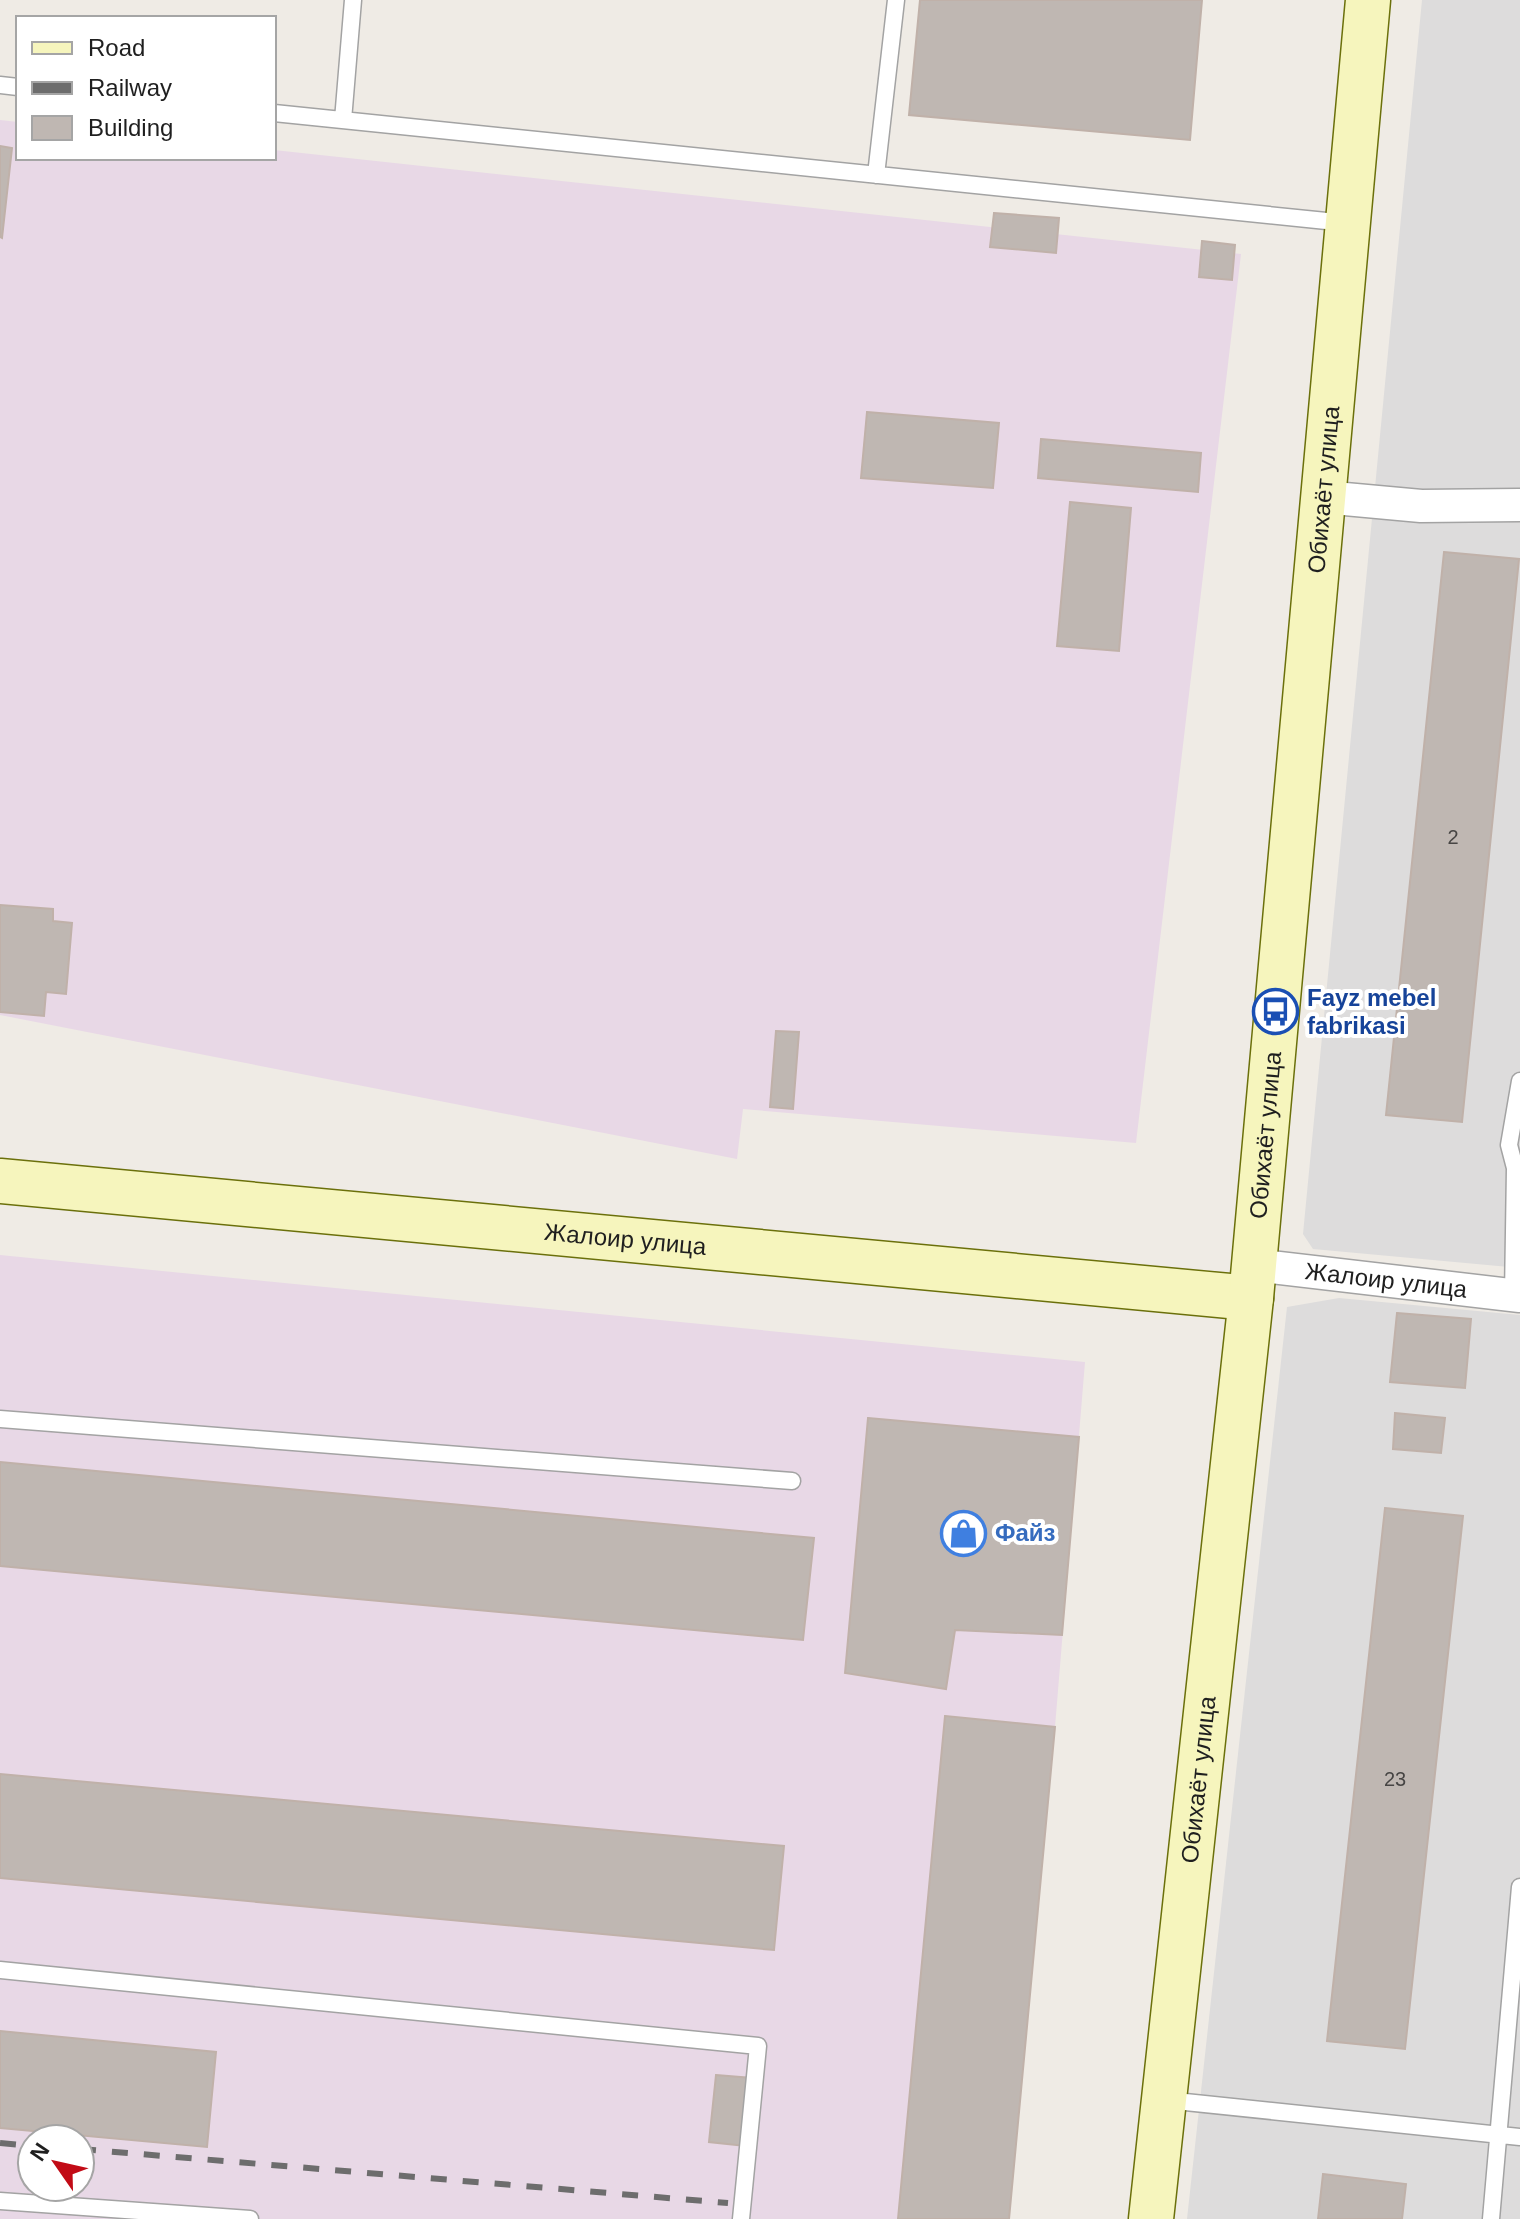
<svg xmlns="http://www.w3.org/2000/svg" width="1520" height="2219" font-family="Arial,sans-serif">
  <rect width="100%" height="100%" fill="#efebe5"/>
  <!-- residential -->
  <path fill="#dddcdc" d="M1422,0h98v1268l-207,-19 -10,-15z
    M1339,1298l181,17v904h-333l100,-912z"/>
  <!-- industrial -->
  <path fill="#e8d8e6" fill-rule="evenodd" d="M0,120l18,2v36h256v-8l967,104 -105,889 -393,-34 -6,50 -737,-144z
    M0,1255l1085,107 -30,365 -46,492h-1009zM32,2139h48v48h-48z"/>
  <!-- building -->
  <path fill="#bfb7b2" stroke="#c0b1a9" stroke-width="2" d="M920,0h282l-12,140 -281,-25z
    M0,146l12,2 -10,90 -2,-1z
    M994,213l65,5 -3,35 -66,-6z
    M1202,241l33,4 -3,35 -33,-3z
    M867,412l132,11 -6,65 -132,-10z
    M1041,439l160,14 -3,39 -160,-14z
    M1070,502l61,6 -12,143 -62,-5z
    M1444,552l75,7 -57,563 -76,-7z
    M0,905l53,4v12l19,2 -6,71 -20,-2 -2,24 -44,-4z
    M776,1031l23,1 -6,77 -23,-2z
    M1397,1313l74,6 -6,69 -75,-6z
    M1395,1413l50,5 -4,35 -48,-4z
    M868,1418l211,19 -17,198 -107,-5 -9,59 -101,-16z
    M0,1462l814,76 -11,102 -803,-74z
    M1385,1508l78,8 -58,533 -78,-8z
    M945,1716l110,11 -46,492h-111z
    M0,1774l784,72 -10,104 -774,-72z
    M0,2031l216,21 -9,95 -207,-19z
    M716,2075l36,3 -7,68 -36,-4z
    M1323,2174l83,10 -4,35h-84z"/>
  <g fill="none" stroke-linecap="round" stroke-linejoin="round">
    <defs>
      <path id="lane" d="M0,85l18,2
        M274,113l1072,110
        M343,120l10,-120
        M876,175l20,-175
        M1513,1296l2,-128 -6,-23 11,-64
        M0,1419l792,62
        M0,1970l758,76 -17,173
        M1166,2100l354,37
        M0,2201l250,18
        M1491,2219l29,-332"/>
      <g id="street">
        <path d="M1323,497l98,9 99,-1"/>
        <path id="s1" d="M1253,1265l267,31"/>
      </g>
      <g id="secondary">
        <path id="s2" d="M0,1181l1251,117"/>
        <path id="s3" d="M1151,2219l100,-921 117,-1298"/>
      </g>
    </defs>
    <!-- lane casing -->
    <use href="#lane" stroke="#a3a3a3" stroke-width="19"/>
    <!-- street casing -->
    <use href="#street" stroke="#a3a3a3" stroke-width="35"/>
    <!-- secondary casing -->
    <use href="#secondary" stroke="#6b700b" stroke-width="47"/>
    <!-- lane -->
    <use href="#lane" stroke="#fff" stroke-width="16"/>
    <!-- street -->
    <use href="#street" stroke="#fff" stroke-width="32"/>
    <!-- secondary -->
    <use href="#secondary" stroke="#f6f5bd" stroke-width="44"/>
    <!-- rail -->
    <path stroke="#6d6d6d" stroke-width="6" stroke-dasharray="16 16" stroke-linecap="butt" d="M0,2143l32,3
      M80,2149l648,54"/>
  </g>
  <!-- icons -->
  <defs>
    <symbol id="bus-ring" viewBox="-11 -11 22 22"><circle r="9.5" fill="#fff" stroke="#1a4fb4" stroke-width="1.5"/><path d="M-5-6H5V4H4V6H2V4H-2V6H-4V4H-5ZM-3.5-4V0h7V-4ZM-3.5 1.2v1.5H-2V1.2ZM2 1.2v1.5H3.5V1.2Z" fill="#1a4fb4"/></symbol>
    <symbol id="shop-ring" viewBox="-11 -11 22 22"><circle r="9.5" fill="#fff" stroke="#3f7fe0" stroke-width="1.5"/><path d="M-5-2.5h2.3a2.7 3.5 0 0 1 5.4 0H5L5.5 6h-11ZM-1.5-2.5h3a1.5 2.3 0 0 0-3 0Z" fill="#3f7fe0"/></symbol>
  </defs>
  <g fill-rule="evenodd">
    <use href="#bus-ring" x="1250" y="986" width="51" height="51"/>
    <use href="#shop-ring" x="938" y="1508" width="51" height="51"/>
  </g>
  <g text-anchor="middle" stroke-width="8" stroke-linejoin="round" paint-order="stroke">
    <!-- number labels -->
    <g font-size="20" fill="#474544">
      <text x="1453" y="844">2</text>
      <text x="1395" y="1786">23</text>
    </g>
    <!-- street labels -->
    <g font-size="24" fill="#1f1f1f" stroke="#fff">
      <text dy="8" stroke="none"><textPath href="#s3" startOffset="1738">Обихаёт улица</textPath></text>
      <text dy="8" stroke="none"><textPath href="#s3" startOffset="1090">Обихаёт улица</textPath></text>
      <text dy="8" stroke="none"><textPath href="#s2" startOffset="628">Жалоир улица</textPath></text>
      <text dy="8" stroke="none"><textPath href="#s1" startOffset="134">Жалоир улица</textPath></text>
      <text dy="8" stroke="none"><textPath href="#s3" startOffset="442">Обихаёт улица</textPath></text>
    </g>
    <!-- transit labels -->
    <g font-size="24" font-weight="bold" fill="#164399" stroke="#fff" text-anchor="start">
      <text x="1307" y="1006">Fayz mebel<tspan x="1307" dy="28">fabrikasi</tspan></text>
    </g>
    <!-- shop labels -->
    <g font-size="24" font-weight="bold" fill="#366cbe" stroke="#fff" text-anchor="start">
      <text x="995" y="1541">Файз</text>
    </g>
  </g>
  <!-- legend -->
  <rect x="16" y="16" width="260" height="144" fill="#ffffff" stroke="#a5a5a5" stroke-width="2"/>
  <rect x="32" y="42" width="40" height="12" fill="#f6f5bd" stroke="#a5a5a5" stroke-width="2"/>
  <text x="88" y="56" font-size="24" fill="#1f1f1f">Road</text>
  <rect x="32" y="82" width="40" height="12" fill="#6d6d6d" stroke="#a5a5a5" stroke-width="2"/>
  <text x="88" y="96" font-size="24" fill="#1f1f1f">Railway</text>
  <rect x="32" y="116" width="40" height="24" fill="#bfb7b2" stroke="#a5a5a5" stroke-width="2"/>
  <text x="88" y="136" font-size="24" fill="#1f1f1f">Building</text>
  <!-- north arrow -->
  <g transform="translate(56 2163) rotate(304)"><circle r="38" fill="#ffffff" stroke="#a5a5a5" stroke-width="2"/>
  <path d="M0-6L14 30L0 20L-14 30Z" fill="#c20b16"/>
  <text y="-12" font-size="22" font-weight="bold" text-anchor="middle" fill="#1f1f1f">N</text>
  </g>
</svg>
